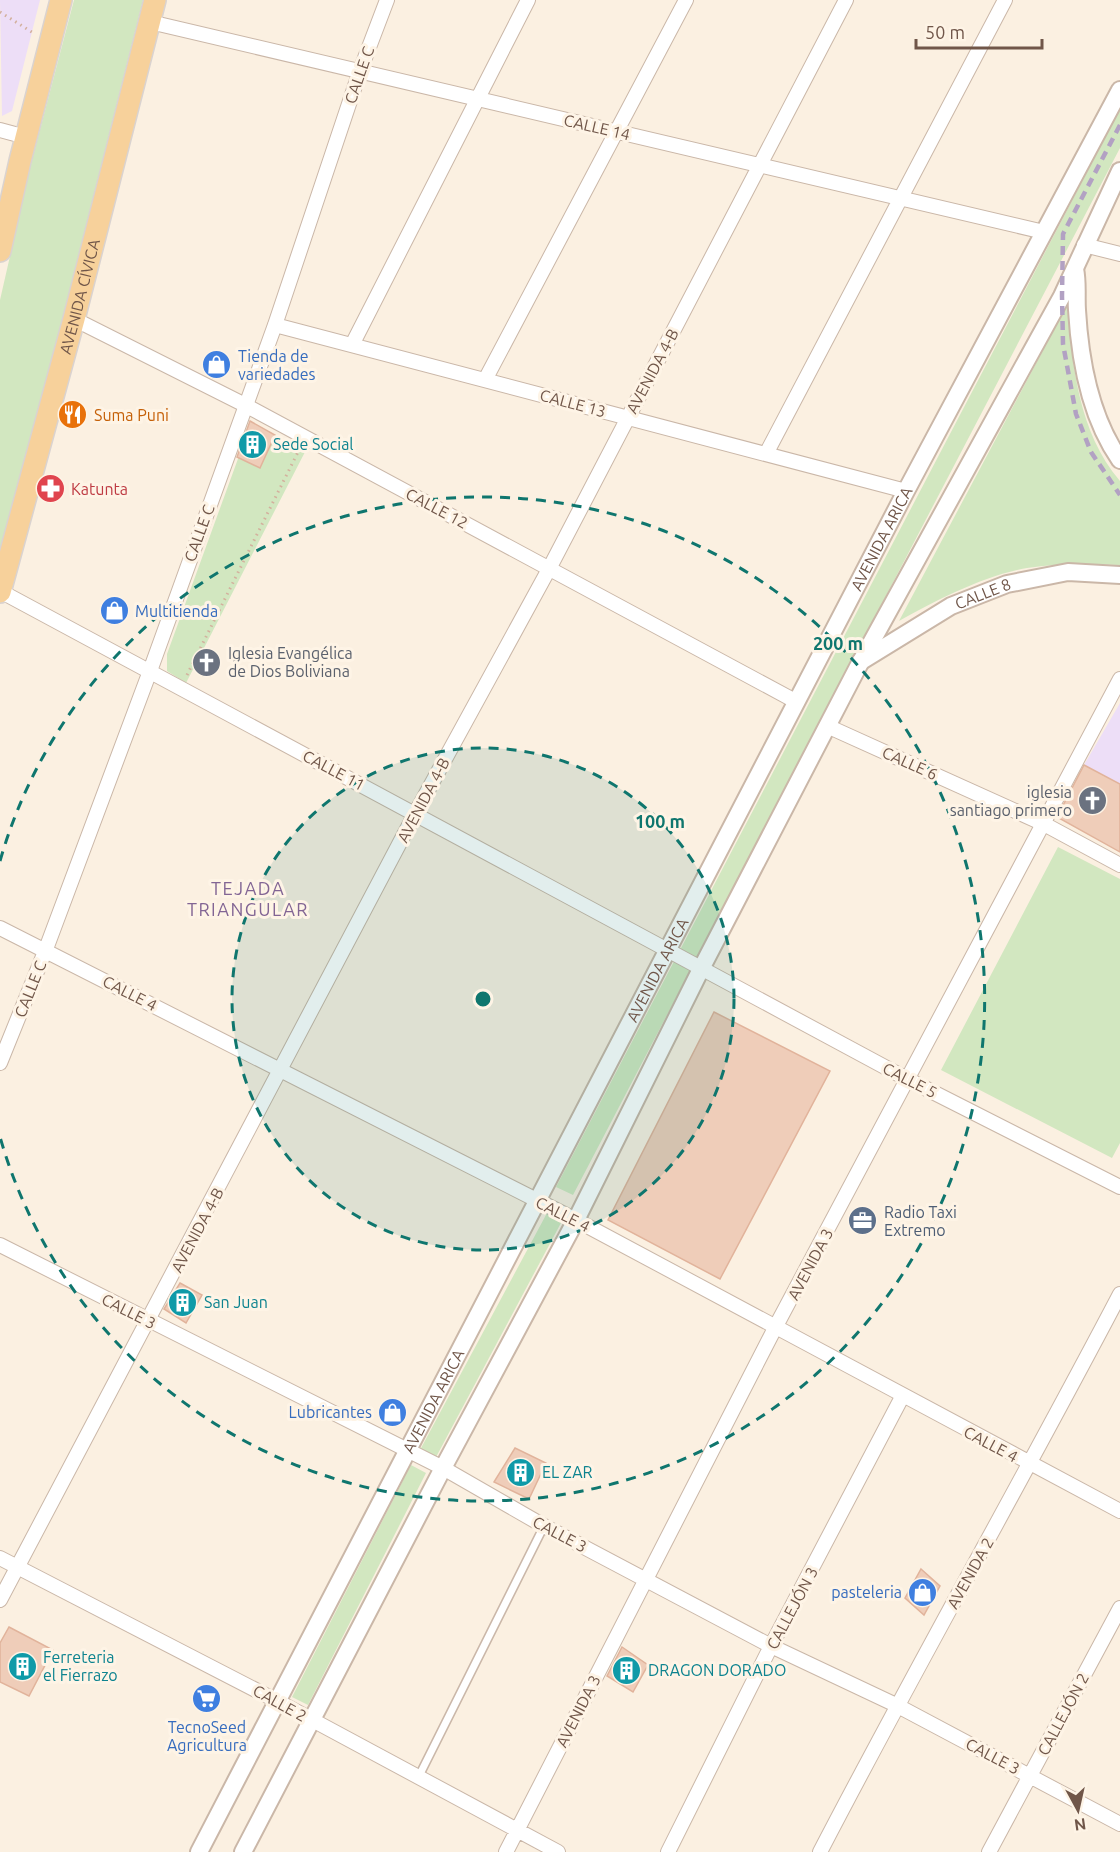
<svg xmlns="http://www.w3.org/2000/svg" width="1120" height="1852" font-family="Ubuntu,sans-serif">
  <rect width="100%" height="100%" fill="#fbf0e1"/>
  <!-- education -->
  <path fill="#eddef7" d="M0,0h40l-28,111 -10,5z
    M1120,703v81l-36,-19z"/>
  <!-- green -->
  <path fill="#d2e7c0" d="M74,0h69l-136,538 -7,10v-248l31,-136z
    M1120,109v39l-547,1047 -17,-8z
    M1067,305c6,62 11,126 53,176v84c-31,-1 -62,-2 -93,3 -44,8 -90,32 -128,53z
    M251,423l55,27 -120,233 -19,-12v-17z
    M1058,847l62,32v264l-8,15 -171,-88z
    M557,1210l5,11 -127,238 -15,-9 127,-237z
    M411,1465l15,8 -118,232 -16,-8z"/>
  <!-- building -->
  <path fill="#efcdb9" stroke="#e1b39b" stroke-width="1.5" d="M250,421l25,14 -15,33 -23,-11z
    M1084,765l36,19v68l-63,-35z
    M714,1012l116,59 -110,208 -112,-59z
    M180,1283l22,12 -16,28 -22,-14z
    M515,1448l31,15 -17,36 -35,-17z
    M921,1569l19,17 -16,29 -19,-17z
    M9,1627l44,23 -24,46 -29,-14v-39z
    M622,1647l26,18 -15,27 -26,-16z"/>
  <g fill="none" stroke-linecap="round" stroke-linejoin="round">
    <defs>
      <path id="service" d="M418,1778l126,-252"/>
      <path id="minor" d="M150,22l894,210
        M0,130l26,7
        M1084,245l36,9
        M74,319l171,86 552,297
        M275,325l631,166
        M352,345l176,-345
        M485,380l201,-380
        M766,454l239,-454
        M0,591l909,489 211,107
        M827,726l217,98 76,41
        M0,928l576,292 544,291
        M0,1063l46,-114 104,-278 125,-346 85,-254 27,-71
        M0,1245l443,223 101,58 227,120 125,59 224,119
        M0,1558l279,144 279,150
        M0,1600l415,-786 134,-245 297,-569
        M506,1852l270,-526 344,-647
        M668,1852l103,-206 131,-249
        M820,1852c97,-187 202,-371 300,-558
        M989,1852l131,-244"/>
      <g id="tertiary">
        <path d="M1075,269c3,13 1,28 2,41 3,52 13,107 43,150"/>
        <path id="s1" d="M860,662l91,-56 56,-22 61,-12 52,3"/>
        <path id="s2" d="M199,1852l707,-1361 214,-401"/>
        <path d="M243,1852l200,-384 133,-248 125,-251 159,-306 202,-367 58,-125"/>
      </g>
      <g id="primary">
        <path d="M0,251l20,-90 41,-161"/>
        <path id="s3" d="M0,592l74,-273 81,-319"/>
      </g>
    </defs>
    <!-- service casing -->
    <use href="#service" stroke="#cab7a8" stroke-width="10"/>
    <!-- minor casing -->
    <use href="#minor" stroke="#cab7a8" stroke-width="16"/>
    <!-- tertiary casing -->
    <use href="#tertiary" stroke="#cab7a8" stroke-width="20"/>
    <!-- primary casing -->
    <use href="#primary" stroke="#dad3d0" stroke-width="24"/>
    <!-- path -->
    <path stroke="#d3b09d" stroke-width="3" stroke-dasharray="1.5 4.5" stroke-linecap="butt" d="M0,12l35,22
      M187,675l112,-225"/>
    <!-- service -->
    <use href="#service" stroke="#fff" stroke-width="7"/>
    <!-- minor -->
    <use href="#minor" stroke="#fff" stroke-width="14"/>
    <!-- tertiary -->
    <use href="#tertiary" stroke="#fff" stroke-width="16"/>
    <!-- primary -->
    <use href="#primary" stroke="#f7d19b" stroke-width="21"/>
    <!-- rail -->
    <path stroke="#b2a1c3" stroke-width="4.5" stroke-dasharray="9 6" stroke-linecap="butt" d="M1120,125l-57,109 -1,62 1,48 13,70 15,38 29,43"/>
  </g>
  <!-- distance rings -->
  <circle cx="483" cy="999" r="251" fill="#0f766e" fill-opacity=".12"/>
  <g fill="none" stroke="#0f766e" stroke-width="3" stroke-dasharray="10 8">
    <circle cx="483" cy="999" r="251"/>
    <path d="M0 861A502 502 0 1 1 0 1137"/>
  </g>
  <!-- icons -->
  <defs>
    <symbol id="shop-disc" viewBox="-11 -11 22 22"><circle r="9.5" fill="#3f7fe0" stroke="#fef4e6"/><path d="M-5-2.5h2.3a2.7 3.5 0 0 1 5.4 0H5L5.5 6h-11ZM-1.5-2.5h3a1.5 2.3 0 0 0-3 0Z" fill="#fff"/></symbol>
    <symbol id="restaurant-disc" viewBox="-11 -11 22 22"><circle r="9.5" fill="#e8710a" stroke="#fef4e6"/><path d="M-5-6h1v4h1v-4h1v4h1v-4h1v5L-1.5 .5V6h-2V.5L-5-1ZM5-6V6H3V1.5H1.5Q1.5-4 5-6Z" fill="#fff"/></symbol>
    <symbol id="building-disc" viewBox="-11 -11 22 22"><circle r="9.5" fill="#0f9aa8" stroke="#fef4e6"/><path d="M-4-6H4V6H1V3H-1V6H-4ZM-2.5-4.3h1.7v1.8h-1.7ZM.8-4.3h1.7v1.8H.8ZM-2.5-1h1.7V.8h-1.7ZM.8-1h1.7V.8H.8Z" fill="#fff"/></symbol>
    <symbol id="pharmacy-disc" viewBox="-11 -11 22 22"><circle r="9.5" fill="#e0444e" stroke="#fef4e6"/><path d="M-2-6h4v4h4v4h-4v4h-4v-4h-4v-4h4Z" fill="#fff"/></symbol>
    <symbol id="church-disc" viewBox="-11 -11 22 22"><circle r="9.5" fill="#6b7280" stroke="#fef4e6"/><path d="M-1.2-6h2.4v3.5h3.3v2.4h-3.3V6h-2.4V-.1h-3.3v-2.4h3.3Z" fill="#fff"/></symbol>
    <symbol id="office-disc" viewBox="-11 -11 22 22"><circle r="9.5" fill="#5c6f8a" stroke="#fef4e6"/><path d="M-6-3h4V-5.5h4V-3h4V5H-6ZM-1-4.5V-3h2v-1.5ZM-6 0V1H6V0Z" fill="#fff"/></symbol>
    <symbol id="supermarket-disc" viewBox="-11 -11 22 22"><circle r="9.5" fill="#3f7fe0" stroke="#fef4e6"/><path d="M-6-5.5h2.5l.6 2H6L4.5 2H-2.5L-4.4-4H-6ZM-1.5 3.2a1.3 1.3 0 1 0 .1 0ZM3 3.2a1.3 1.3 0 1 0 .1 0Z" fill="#fff"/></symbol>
  </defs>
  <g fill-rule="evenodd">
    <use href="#shop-disc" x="200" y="348" width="33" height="33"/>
    <use href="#restaurant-disc" x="56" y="398" width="33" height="33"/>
    <use href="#building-disc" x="236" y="428" width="33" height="33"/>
    <use href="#pharmacy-disc" x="34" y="472" width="33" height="33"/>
    <use href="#shop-disc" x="98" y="594" width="33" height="33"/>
    <use href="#church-disc" x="190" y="646" width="33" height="33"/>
    <use href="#church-disc" x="1076" y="784" width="33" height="33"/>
    <use href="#office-disc" x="846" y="1204" width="33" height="33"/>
    <use href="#building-disc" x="166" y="1286" width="33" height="33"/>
    <use href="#shop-disc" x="376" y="1396" width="33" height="33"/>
    <use href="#building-disc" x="504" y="1456" width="33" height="33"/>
    <use href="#shop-disc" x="906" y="1576" width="33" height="33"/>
    <use href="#building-disc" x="6" y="1650" width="33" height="33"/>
    <use href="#building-disc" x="610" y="1654" width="33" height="33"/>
    <use href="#supermarket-disc" x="190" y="1682" width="33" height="33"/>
  </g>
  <g text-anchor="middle" stroke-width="6" stroke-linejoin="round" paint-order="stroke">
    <!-- street labels -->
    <g font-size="16" fill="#705649" stroke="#fef4e6">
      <text transform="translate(359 75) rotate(-71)" y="6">CALLE C</text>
      <text transform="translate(597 127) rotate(13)" y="6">CALLE 14</text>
      <text dy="6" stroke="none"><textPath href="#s3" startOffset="306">AVENIDA CÍVICA</textPath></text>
      <text transform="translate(652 371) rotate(-62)" y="6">AVENIDA 4-B</text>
      <text transform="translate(573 403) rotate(15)" y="6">CALLE 13</text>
      <text transform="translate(437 508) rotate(28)" y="6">CALLE 12</text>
      <text transform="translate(199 533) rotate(-70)" y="6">CALLE C</text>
      <text dy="6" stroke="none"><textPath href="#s2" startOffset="1480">AVENIDA ARICA</textPath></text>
      <text dy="6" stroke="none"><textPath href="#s1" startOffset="141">CALLE 8</textPath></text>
      <text transform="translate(910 763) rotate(24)" y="6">CALLE 6</text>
      <text transform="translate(334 770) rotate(28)" y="6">CALLE 11</text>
      <text transform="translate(423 800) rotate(-62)" y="6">AVENIDA 4-B</text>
      <text dy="6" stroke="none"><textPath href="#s2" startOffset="994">AVENIDA ARICA</textPath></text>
      <text transform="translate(30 989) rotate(-68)" y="6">CALLE C</text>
      <text transform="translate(130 993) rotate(27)" y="6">CALLE 4</text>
      <text transform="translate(910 1080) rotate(27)" y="6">CALLE 5</text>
      <text transform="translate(563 1214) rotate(27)" y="6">CALLE 4</text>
      <text transform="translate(197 1230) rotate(-62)" y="6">AVENIDA 4-B</text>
      <text transform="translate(810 1264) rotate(-62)" y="6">AVENIDA 3</text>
      <text transform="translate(129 1311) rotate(27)" y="6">CALLE 3</text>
      <text dy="6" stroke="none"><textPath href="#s2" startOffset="508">AVENIDA ARICA</textPath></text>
      <text transform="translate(991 1444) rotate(28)" y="6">CALLE 4</text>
      <text transform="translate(560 1534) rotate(28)" y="6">CALLE 3</text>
      <text transform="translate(970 1573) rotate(-61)" y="6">AVENIDA 2</text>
      <text transform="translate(792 1608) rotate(-62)" y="6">CALLEJÓN 3</text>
      <text transform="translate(280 1703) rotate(29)" y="6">CALLE 2</text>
      <text transform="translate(578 1711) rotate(-63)" y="6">AVENIDA 3</text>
      <text transform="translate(1063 1714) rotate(-62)" y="6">CALLEJÓN 2</text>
      <text transform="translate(993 1756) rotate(28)" y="6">CALLE 3</text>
    </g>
    <!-- shop labels -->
    <g font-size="16" fill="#366cbe" stroke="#fef4e6" text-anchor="start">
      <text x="238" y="362">Tienda de<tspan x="238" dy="18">variedades</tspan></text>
      <text x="135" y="617">Multitienda</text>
      <text x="372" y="1418" text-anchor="end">Lubricantes</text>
      <text x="902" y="1598" text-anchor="end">pasteleria</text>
      <text x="207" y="1733" text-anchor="middle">TecnoSeed<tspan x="207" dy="18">Agricultura</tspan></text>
    </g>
    <!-- food labels -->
    <g font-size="16" fill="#c56008" stroke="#fef4e6" text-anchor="start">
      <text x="94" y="421">Suma Puni</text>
    </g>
    <!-- culture labels -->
    <g font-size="16" fill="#0d838f" stroke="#fef4e6" text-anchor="start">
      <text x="273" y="450">Sede Social</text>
      <text x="204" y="1308">San Juan</text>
      <text x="542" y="1478">EL ZAR</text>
      <text x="43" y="1663">Ferreteria<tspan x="43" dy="18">el Fierrazo</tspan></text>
      <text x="648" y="1676">DRAGON DORADO</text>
    </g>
    <!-- health labels -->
    <g font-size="16" fill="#be3a42" stroke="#fef4e6" text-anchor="start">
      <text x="71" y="495">Katunta</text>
    </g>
    <!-- worship labels -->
    <g font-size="16" fill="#5b616d" stroke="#fef4e6" text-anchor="start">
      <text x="228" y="659">Iglesia Evangélica<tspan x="228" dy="18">de Dios Boliviana</tspan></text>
      <text x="1072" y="798" text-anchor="end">iglesia<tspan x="1072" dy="18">santiago primero</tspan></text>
    </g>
    <!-- service labels -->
    <g font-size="16" fill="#4e5e75" stroke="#fef4e6" text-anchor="start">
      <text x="884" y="1218">Radio Taxi<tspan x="884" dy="18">Extremo</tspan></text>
    </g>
    <!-- neighbourhood labels -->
    <g font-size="18" letter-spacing="1.5" fill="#826594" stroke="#fef4e6">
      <text x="248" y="895">TEJADA<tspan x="248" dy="21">TRIANGULAR</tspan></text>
    </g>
  </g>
  <circle cx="483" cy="999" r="9" fill="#0f766e" stroke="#fef4e6" stroke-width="3"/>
  <g font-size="18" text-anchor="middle" font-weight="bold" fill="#0f766e" stroke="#fef4e6" stroke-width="6" stroke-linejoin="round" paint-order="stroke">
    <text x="838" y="650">200 m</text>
    <text x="660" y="828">100 m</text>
  </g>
  <!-- north arrow -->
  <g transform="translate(1078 1810) rotate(172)" stroke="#fef4e6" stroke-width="4.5" paint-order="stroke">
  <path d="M0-4.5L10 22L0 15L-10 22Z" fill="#705649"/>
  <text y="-9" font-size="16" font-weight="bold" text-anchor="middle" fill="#705649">N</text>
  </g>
  <!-- scale -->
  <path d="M916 39v9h126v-9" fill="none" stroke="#705649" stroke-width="3"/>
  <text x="925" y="39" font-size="18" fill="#705649" stroke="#fef4e6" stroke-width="4.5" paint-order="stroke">50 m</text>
</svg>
